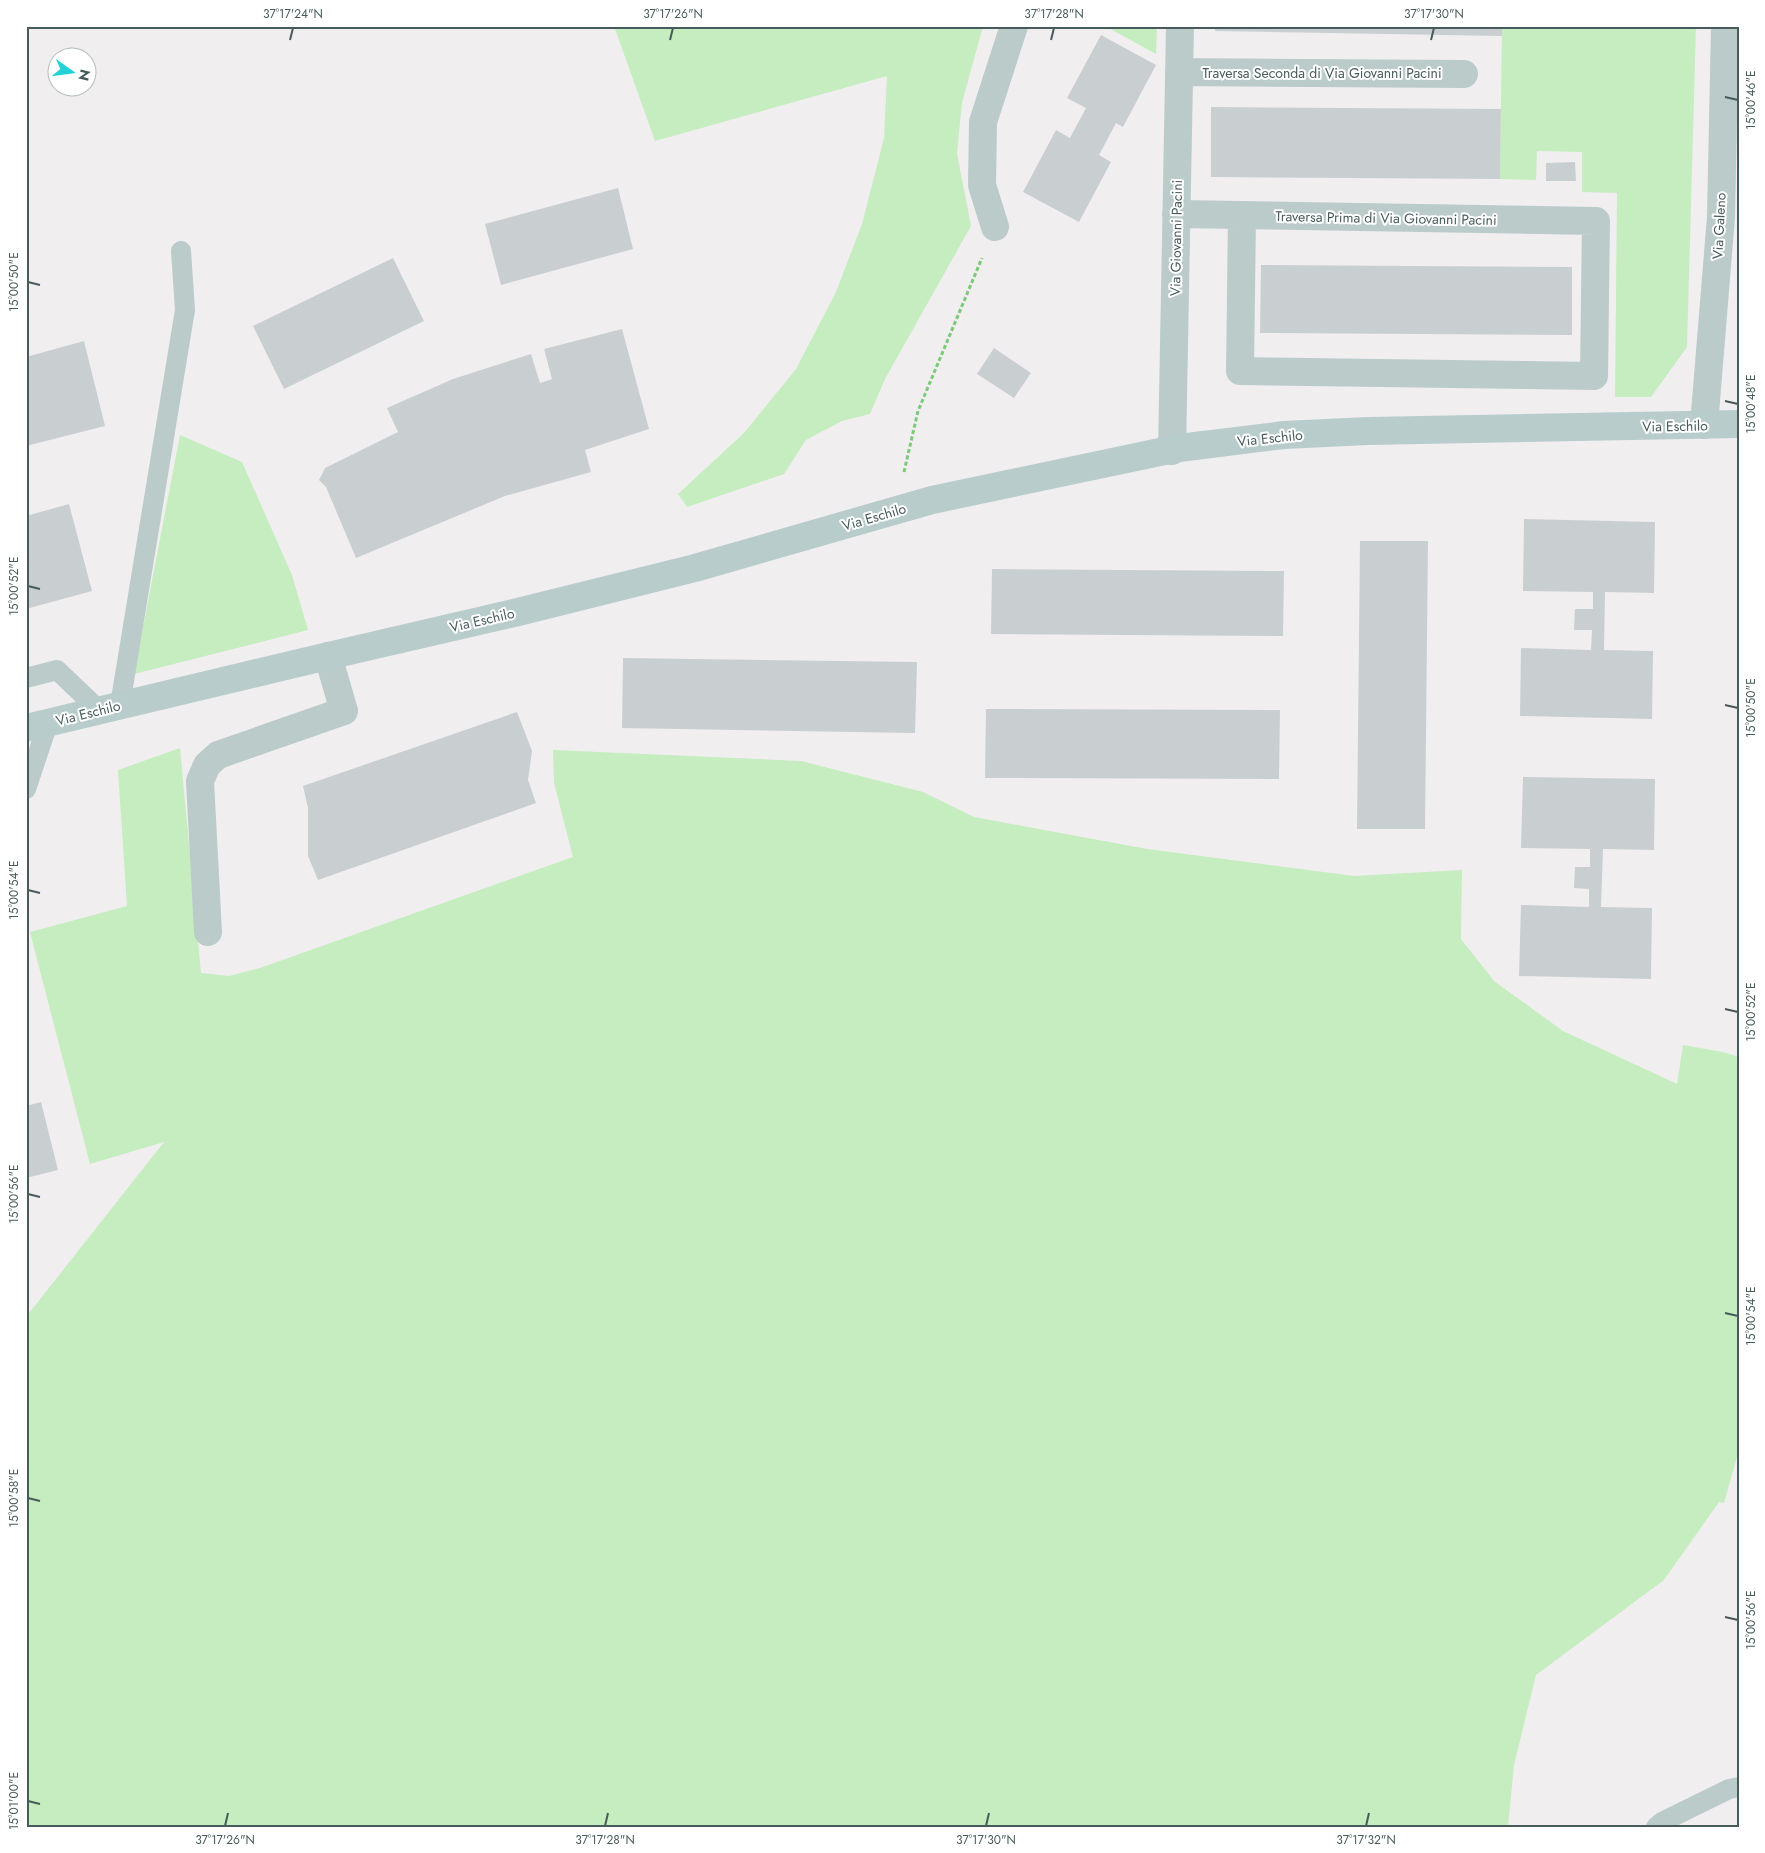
<svg xmlns="http://www.w3.org/2000/svg" width="1765" height="1853" font-family="Jost,sans-serif">
  <rect width="100%" height="100%" fill="#f1eef0"/>
  <!-- green -->
  <path fill="#c5edbf" d="M614,26h369l-21,77 -5,50 14,73 -86,153 -15,35 -28,7 -36,19 -22,34 -97,33 -9,-13 66,-61 52,-64 40,-77 26,-68 22,-86 3,-62 -232,65z
    M1105,26h52l-1,28z
    M1502,26h194l-9,321 -36,50h-36l2,-204 -35,-1v-40l-45,-1 -1,29 -36,-1z
    M180,435l62,27 50,113 16,55 -174,44z
    M180,748l21,225 28,3 31,-8 313,-111 -19,-74 -1,-33 248,11 122,31 51,25 173,32 207,27 108,-6 -1,69 33,42 69,50 114,53 6,-39 40,7 16,5v393l-15,53 -5,-1 -55,78 -128,95 -22,90 -6,62h-1482v-510l138,-175 -74,22 -60,-232 97,-26 -9,-136z"/>
  <!-- building -->
  <path fill="#c9cfd0" d="M1215,26h287v10l-287,-5z
    M1101,35l55,30 -33,62 -7,-4 -17,32 12,7 -32,60 -56,-30 33,-62 14,8 16,-30 -19,-10z
    M1211,107l290,2 -1,70 -289,-2z
    M1575,162l1,19h-30v-18z
    M618,188l15,61 -132,36 -16,-61z
    M393,258l31,63 -140,68 -31,-63z
    M1261,265l311,2v68l-312,-2z
    M622,329l27,100 -64,21 6,22 -86,24 -149,62 -30,-71 -7,-7 6,-12 73,-36 -11,-24 66,-29 78,-25 9,29 12,-4 -8,-30z
    M84,341l21,85 -79,20v-89z
    M994,348l37,25 -17,25 -37,-24z
    M69,504l23,87 -66,18v-93z
    M1524,519l131,3 -1,71 -49,-1 -1,58 49,1 -1,68 -132,-3 1,-68 70,2 1,-20h-18l1,-21h18v-17l-70,-1z
    M1360,541h68l-3,288h-68z
    M992,569l292,2 -1,65 -292,-2z
    M623,658l294,4 -2,71 -293,-5z
    M986,709l294,1 -1,69 -294,-1z
    M517,712l15,39 -4,29 8,23 -218,77 -10,-24v-48l-5,-22z
    M1523,777l132,2 -1,71 -51,-1 -2,58 51,1 -1,71 -132,-3 2,-71 68,2v-18l-15,-1 1,-21h15v-18l-69,-1z
    M41,1102l17,68 -32,8v-72z"/>
  <g fill="none" stroke-linecap="round" stroke-linejoin="round">
    <!-- path -->
    <path stroke="#7bc979" stroke-width="3" stroke-dasharray="4 2.5" stroke-linecap="butt" d="M904,472l14,-61 64,-153"/>
    <!-- service -->
    <path stroke="#bbcbca" stroke-width="20" d="M26,678l31,-8 42,40
      M120,705l65,-395 -4,-59
      M26,789l22,-66
      M1656,1827l6,-5 67,-33 10,-2"/>
    <!-- minor -->
    <path stroke="#bbcbca" stroke-width="28" d="M1179,72l285,2
      M1176,214l420,7 -2,155 -354,-5 2,-155
      M995,227l-13,-42 1,-63 31,-96
      M1704,425l17,-208 4,-191
      M1172,451l8,-425
      M208,932l-8,-151 7,-16 11,-10 126,-44 -16,-55"/>
    <!-- secondary -->
    <path stroke="#b8cccc" stroke-width="28" d="M26,728l302,-72 190,-44 177,-44 237,-68 247,-52 105,-13 84,-4 371,-7"/>
  </g>
  <!-- ticks -->
  <path fill="none" stroke="#475b5a" stroke-width="2" d="M290,40l3,-12M670,40l3,-12M1051,40l3,-12M1431,40l3,-12M1725,97l13,3M28,282l12,3M1725,401l13,3M28,586l12,3M1725,705l13,3M28,890l12,3M1725,1009l13,3M28,1194l12,3M1725,1313l13,3M28,1498l12,3M1725,1617l13,3M28,1801l12,3M225,1826l3,-13M605,1826l3,-13M986,1826l3,-13M1366,1826l3,-13"/>
  <g text-anchor="middle" stroke-width="4" stroke-linejoin="round" paint-order="stroke">
    <!-- street labels -->
    <g font-size="14" fill="#475b5a" stroke="#fff">
      <text x="1322" y="78">Traversa Seconda di Via Giovanni Pacini</text>
      <text transform="translate(1386 218) rotate(1)" y="5">Traversa Prima di Via Giovanni Pacini</text>
      <text transform="translate(1719 226) rotate(-87)" y="5">Via Galeno</text>
      <text transform="translate(1176 238) rotate(-89)" y="5">Via Giovanni Pacini</text>
      <text transform="translate(1675 426) rotate(-1)" y="5">Via Eschilo</text>
      <text transform="translate(1270 438) rotate(-6)" y="5">Via Eschilo</text>
      <text transform="translate(874 517) rotate(-16)" y="5">Via Eschilo</text>
      <text transform="translate(482 620) rotate(-13)" y="5">Via Eschilo</text>
      <text transform="translate(88 713) rotate(-14)" y="5">Via Eschilo</text>
    </g>
  </g>
  <!-- border -->
  <rect width="1765" height="1853" fill="none" stroke="#ffffff" stroke-width="55"/>
  <!-- north arrow -->
  <g transform="translate(72 72) rotate(104)"><circle r="24" fill="#ffffff" stroke="#b5bdbd"/>
  <path d="M0-4L9 19L0 12L-9 19Z" fill="#22d2d7"/>
  <text y="-8" font-size="14" font-weight="bold" text-anchor="middle" fill="#475b5a">N</text>
  </g>
  <rect x="28" y="28" width="1710" height="1798" fill="none" stroke="#475b5a" stroke-width="2"/>
  <g font-size="12" text-anchor="middle" fill="#475b5a">
    <text x="293" y="18">37°17'24"N</text>
    <text x="673" y="18">37°17'26"N</text>
    <text x="1054" y="18">37°17'28"N</text>
    <text x="1434" y="18">37°17'30"N</text>
    <text transform="translate(1751 100) rotate(-90)" y="4">15°00'46"E</text>
    <text transform="translate(14 282) rotate(-90)" y="4">15°00'50"E</text>
    <text transform="translate(1751 404) rotate(-90)" y="4">15°00'48"E</text>
    <text transform="translate(14 586) rotate(-90)" y="4">15°00'52"E</text>
    <text transform="translate(1751 708) rotate(-90)" y="4">15°00'50"E</text>
    <text transform="translate(14 890) rotate(-90)" y="4">15°00'54"E</text>
    <text transform="translate(1751 1012) rotate(-90)" y="4">15°00'52"E</text>
    <text transform="translate(14 1194) rotate(-90)" y="4">15°00'56"E</text>
    <text transform="translate(1751 1316) rotate(-90)" y="4">15°00'54"E</text>
    <text transform="translate(14 1498) rotate(-90)" y="4">15°00'58"E</text>
    <text transform="translate(1751 1620) rotate(-90)" y="4">15°00'56"E</text>
    <text transform="translate(14 1801) rotate(-90)" y="4">15°01'00"E</text>
    <text x="225" y="1844">37°17'26"N</text>
    <text x="605" y="1844">37°17'28"N</text>
    <text x="986" y="1844">37°17'30"N</text>
    <text x="1366" y="1844">37°17'32"N</text>
  </g>
</svg>
